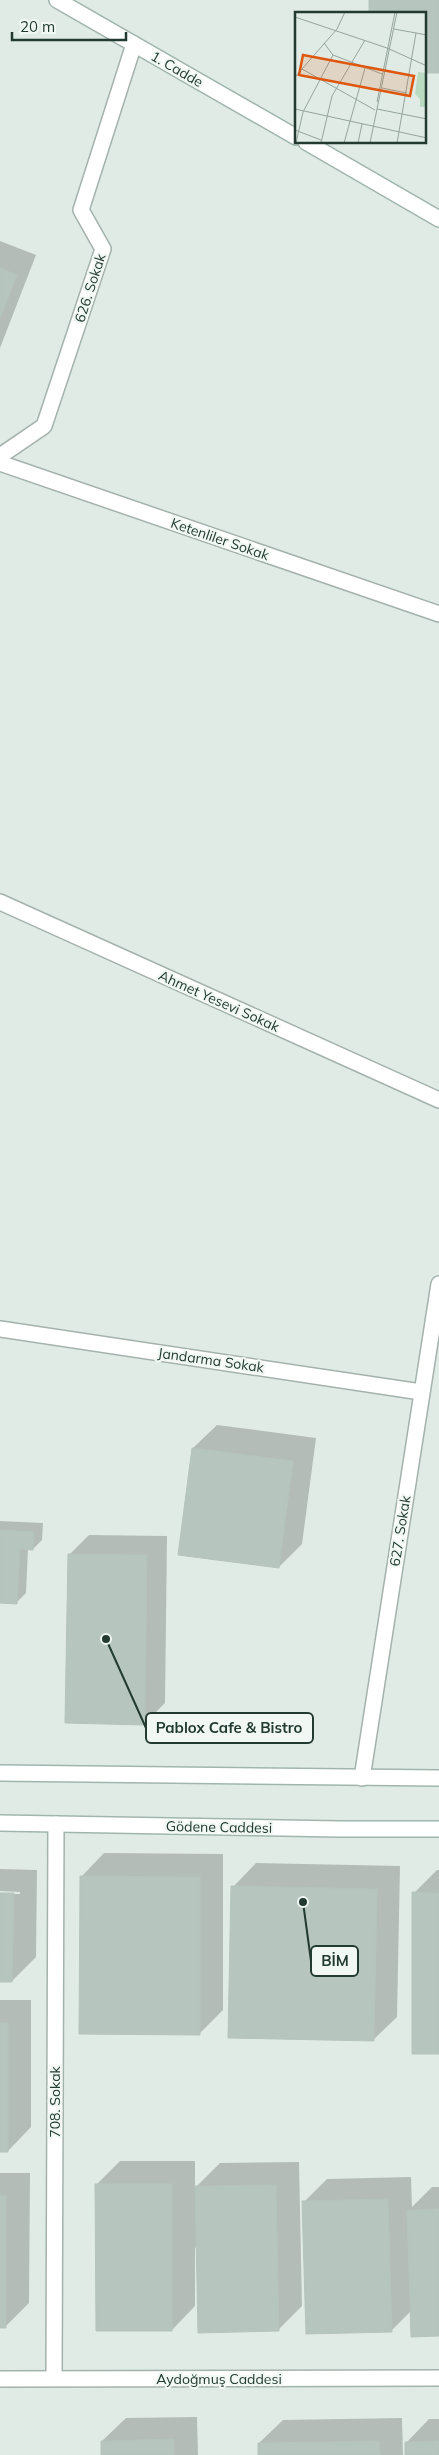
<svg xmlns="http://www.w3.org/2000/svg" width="439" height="2455" font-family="Mulish,sans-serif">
  <rect width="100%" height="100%" fill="#e1ebe6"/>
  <!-- shadow -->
  <path fill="#0003" d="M0,241l36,14 -36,93z
    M217,1425l99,13 -14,106 -23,23 -86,-119z
    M0,1521l43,2 -1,17 -9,9 -5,-1 -2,45 -9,9 -17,-1z
    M89,1535l78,1 -2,167 -20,20 -76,-168z
    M104,1853l119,1v156l-24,24 -118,-157z
    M256,1863l144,3 -3,151 -24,23 -140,-153z
    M0,1869l37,1 -1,87 -24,24h-12v-87h20v-2l-20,-1z
    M437,1870h2v183l-25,-160z
    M0,2000h31v127l-23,24h-8z
    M120,2161h75v27l25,-25 79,-1 3,144 -24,24 -83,-83v59l-23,24 -75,-146z
    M0,2173h30l-1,130 -24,24h-5z
    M411,2177l1,30 20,-20h7v148l-28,-24 -20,20 -87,-129 23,-23z
    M197,2417l1,38h-96v-14l24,-23z
    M402,2418l1,37h-144v-12l24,-23z
    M429,2419h10v36h-33v-12z"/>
  <!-- building -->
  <path fill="#b6c5be" stroke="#b4c4bc" d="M369,0h70v73h-14v-59h-56z
    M0,268l17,7 -17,43z
    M192,1448l101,13 -14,107 -101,-13z
    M0,1530l34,2 -1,18 -13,-1 -3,55 -17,-1z
    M68,1554l79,1 -2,170 -80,-2z
    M80,1876l120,1v158l-121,-1z
    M231,1886l146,3 -3,152 -146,-3z
    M412,1892l27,1v161h-27z
    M0,1893h14l-2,89h-12z
    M0,2023h8v129h-8z
    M95,2184h77v147h-76z
    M276,2185l3,146 -81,2 -3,-147z
    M0,2196h6v132h-6z
    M388,2199l4,133 -86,2 -4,-133z
    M439,2209v127l-28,1 -4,-127z
    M174,2439v16h-73v-14z
    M379,2441l1,14h-122v-12z
    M439,2441v14h-34v-13z"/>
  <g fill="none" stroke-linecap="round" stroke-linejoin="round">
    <defs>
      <path id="street" d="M0,456l44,-30 59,-177 -22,-39 53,-166
        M0,463l439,151
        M0,902l439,198
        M0,1329l421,63
        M362,1778l77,-494
        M0,2379l439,-1
        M54,2379l2,-555"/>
      <path id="secondary" d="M57,0l239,137
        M306,142l133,77
        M0,1773l439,5
        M0,1823l339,6h100"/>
    </defs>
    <!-- street casing -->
    <use href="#street" stroke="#a4b2ac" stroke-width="18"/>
    <!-- secondary casing -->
    <use href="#secondary" stroke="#a0b6ac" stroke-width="18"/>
    <!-- street -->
    <use href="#street" stroke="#fff" stroke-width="15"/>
    <!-- secondary -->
    <use href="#secondary" stroke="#fff" stroke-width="15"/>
  </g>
  <g text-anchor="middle" stroke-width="4.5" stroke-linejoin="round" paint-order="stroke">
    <!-- street labels -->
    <g font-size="14" fill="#223a32" stroke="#f1f8f4">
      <text transform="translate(177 69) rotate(30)" y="5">1. Cadde</text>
      <text transform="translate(90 288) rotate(-72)" y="5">626. Sokak</text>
      <text transform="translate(220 539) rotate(19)" y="5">Ketenliler Sokak</text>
      <text transform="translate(219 1001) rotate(24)" y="5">Ahmet Yesevi Sokak</text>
      <text transform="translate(211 1360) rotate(8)" y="5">Jandarma Sokak</text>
      <text transform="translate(400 1531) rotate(-81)" y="5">627. Sokak</text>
      <text transform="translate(219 1827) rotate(1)" y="5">Gödene Caddesi</text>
      <text transform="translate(55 2102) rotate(-90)" y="5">708. Sokak</text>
      <text x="219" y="2384">Aydoğmuş Caddesi</text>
    </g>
  </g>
  <!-- overview -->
  <g transform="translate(295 12)">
    <rect width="131" height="131" fill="#e1ebe6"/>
    <path d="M123,60l8,1v34h-6v-8l-5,-5z" fill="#bbdbc1"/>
    <path fill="none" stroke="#95a49e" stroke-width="1" d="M0,5l92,31 40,18M99,17l33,6M38,43l49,19M7,57l73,41M0,65l42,-48 8,-17M87,76l25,5M82,90l18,-90M0,97l132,29M82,97l50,10M0,118l26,10M1,131l7,-31 30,-57 -9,-12M26,131l11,-47 33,-56M49,131l21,-75M63,131l4,-19M75,131l27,-131M102,131l19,-110"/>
    <path fill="#de570e" fill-opacity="0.15" stroke="#de570e" stroke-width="2.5" d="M8,43l111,21 -4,20 -111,-21z"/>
    <rect width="131" height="131" fill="none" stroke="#223a32" stroke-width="2.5"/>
  </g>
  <!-- callouts -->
  <path fill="none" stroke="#223a32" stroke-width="2" d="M106 1639L146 1728M303 1902L311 1961"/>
  <g fill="#223a32" stroke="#f1f8f4" stroke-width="2">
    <circle cx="106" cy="1639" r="5"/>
    <circle cx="303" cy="1902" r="5"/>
  </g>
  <g fill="#f1f8f4" stroke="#223a32" stroke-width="2">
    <rect x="146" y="1713" width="167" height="30" rx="5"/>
    <rect x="311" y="1946" width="47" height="30" rx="5"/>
  </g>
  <g font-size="15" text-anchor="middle" font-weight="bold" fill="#223a32">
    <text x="229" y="1733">Pablox Cafe &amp; Bistro</text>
    <text x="335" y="1966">BİM</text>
  </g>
  <!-- scale -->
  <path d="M12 32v8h114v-8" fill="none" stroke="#223a32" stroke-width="2.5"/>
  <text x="20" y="32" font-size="15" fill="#223a32" stroke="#f1f8f4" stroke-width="4" paint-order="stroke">20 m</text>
</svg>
